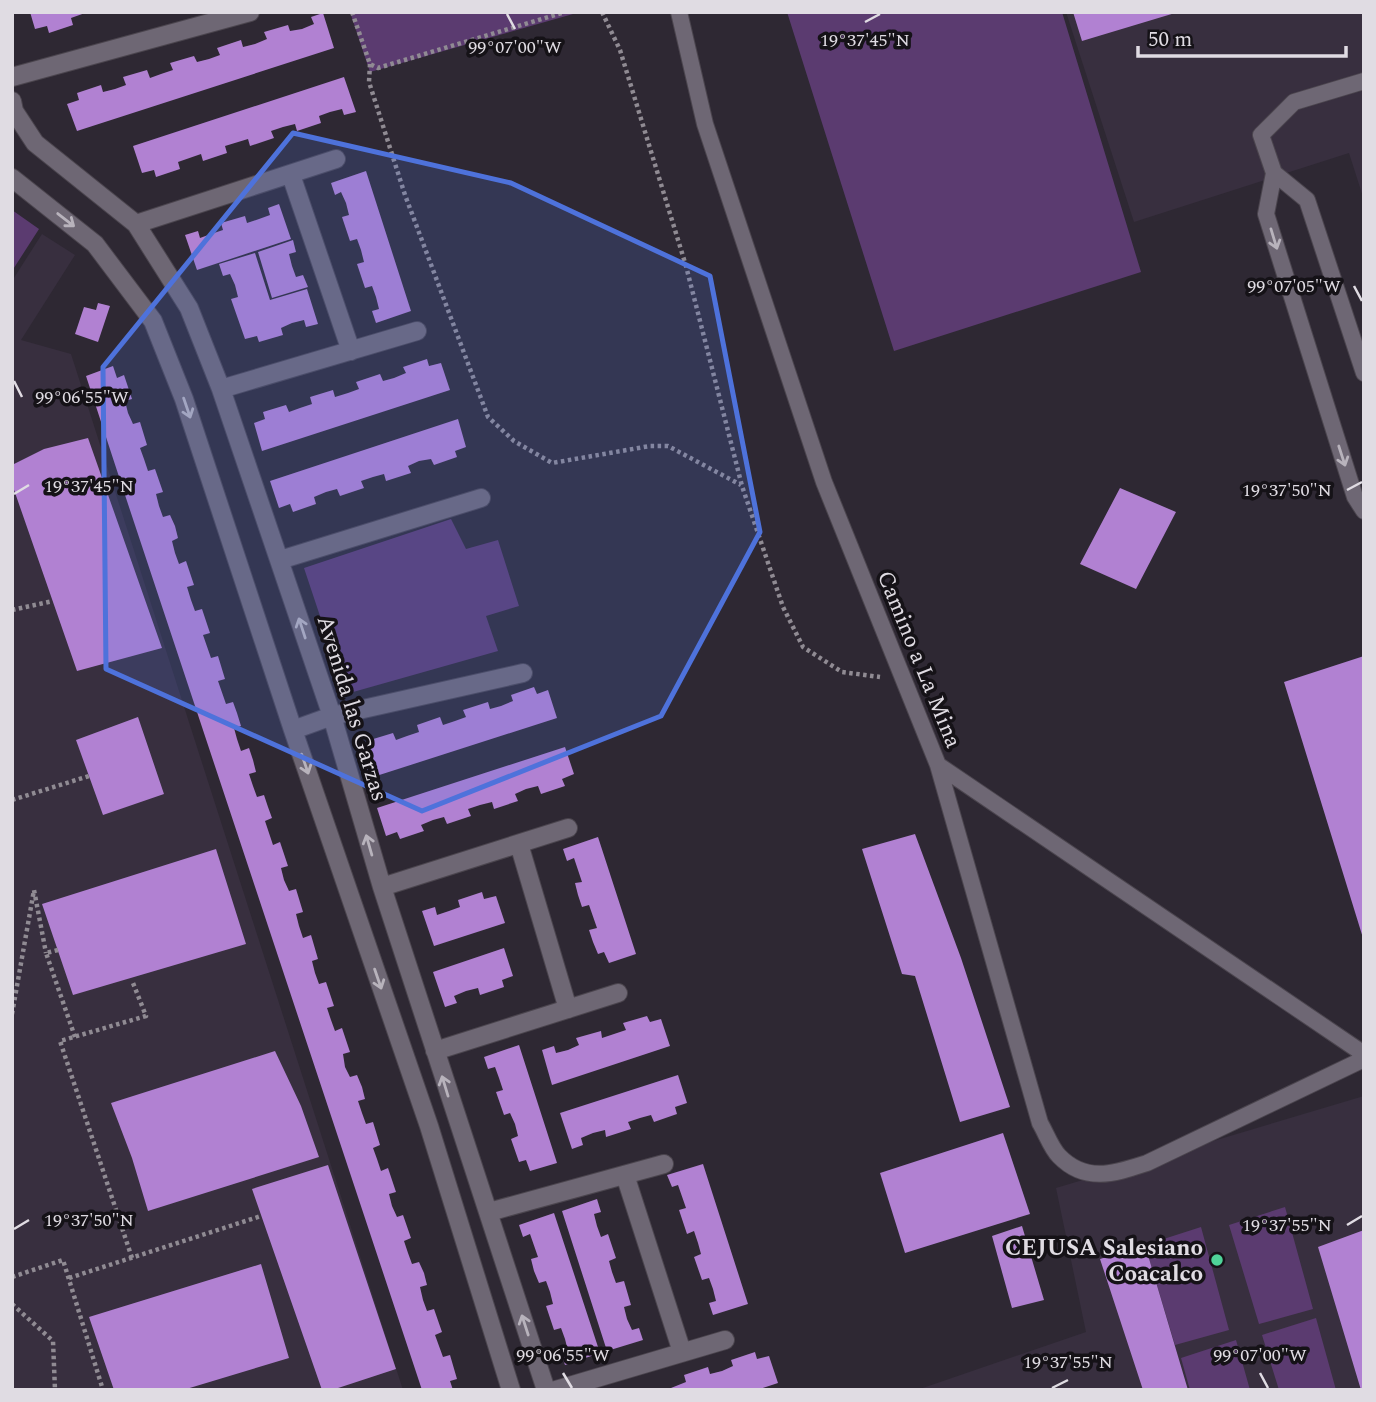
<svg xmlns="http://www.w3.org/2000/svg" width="1376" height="1402" font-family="Spectral,serif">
  <rect width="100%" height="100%" fill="#2e2833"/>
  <!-- built -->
  <path fill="#382f3f" d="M1066,12h298v188l-15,-47 -215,69z
    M42,234l33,21 -54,85 50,14 332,1036h-391v-1109z
    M1364,1096v294h-447l169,-58 -30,-144z"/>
  <!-- green -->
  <path fill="#5b3b70" d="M350,12h230l-210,60z
    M787,12h275l79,260 -247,79z
    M12,210l27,19 -27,42z
    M451,519l15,30 32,-9 21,66 -33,10 12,35 -152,43 -42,-126z
    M1285,1207l28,102 -54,15 -30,-99z
    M1201,1227l28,103 -54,15 -30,-100z
    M1316,1318l20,72h-57l-17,-55z
    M1236,1340l14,50h-60l-9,-32z"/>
  <!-- building -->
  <path fill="#b181d2" d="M30,12h55v1l-14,5 2,7 -24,8 -2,-7 -12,3z
    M1073,12h102v1l-93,28z
    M323,13l11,35 -257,83 -10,-27 12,-4 -2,-7 24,-8 2,7 12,-3 11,-4 -3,-8 24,-7 3,8 11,-4 12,-4 -3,-7 24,-7 3,6 12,-3 11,-4 -3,-7 24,-8 2,7 12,-3 12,-5 -3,-7 24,-7 2,6 12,-2 12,-5 -3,-7z
    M344,77l12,35 -12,3 -2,-6 -12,3 -11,4 2,7 -24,8 -2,-7 -12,3 -12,4 3,7 -24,8 -2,-7 -23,7 2,7 -24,8 -2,-7 -23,8 2,7 -24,8 -2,-7 -12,3 -9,-27z
    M366,171l45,140 -35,12 -4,-12 7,-2 -3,-12 -4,-11 -7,2 -8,-24 7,-2 -3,-12 -4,-11 -7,2 -8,-24 7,-2 -3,-12 -5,-11 -6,3 -4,-12z
    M279,204l12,35 -94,31 -12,-35 13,-4 2,7 11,-4 12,-4 -2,-7 24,-7 2,7 12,-4 11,-4 -2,-7z
    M293,240l3,12 -7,2 3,12 4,11 7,-2 5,12 -36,11 -14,-46z
    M255,253l15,47 37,-11 11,35 -12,3 -2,-7 -12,3 -11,5 2,7 -24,7 -2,-6 -12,3 -14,-40 7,-2 -3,-12 -5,-11 -7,2 -4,-12z
    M98,303l12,3 -12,36 -23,-8 9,-27 12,3z
    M427,359l2,7 12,-3 9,27 -188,61 -8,-28 11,-4 -2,-7 23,-7 3,7 11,-4 12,-4 -2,-7 23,-7 2,7 13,-4 11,-4 -3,-7 24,-8 3,7 11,-3 12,-5 -3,-6z
    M113,366l4,12 7,-3 8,24 -7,2 3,12 5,11 7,-2 7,23 -7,3 4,11 4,12 7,-2 8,23 -7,2 3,12 4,11 7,-2 5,11 3,12 -6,3 3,12 4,11 7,-3 8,24 -7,2 4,13 4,11 7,-2 8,24 -7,2 8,23 7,-2 7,23 -7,2 8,23 7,-2 4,11 4,13 -7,2 3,11 4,12 8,-3 4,12 3,12 -7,2 4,12 4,11 7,-2 4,12 4,11 -7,3 8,24 7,-3 8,24 -7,2 3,12 5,11 7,-2 7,23 -7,2 3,12 4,12 8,-3 7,24 -6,2 3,12 4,11 7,-2 8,24 -7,2 4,12 4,11 7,-3 8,24 -7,2 2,13 5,10 7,-2 5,12 3,12 -7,2 4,12 4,11 7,-2 7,23 -7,3 4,11 4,12 7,-3 8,24 -7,2 3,12 5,11 6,-2 8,23 -7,3 4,12 4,11 7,-2 5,11 3,12 -7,2 3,13 4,11 7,-2 8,23 -7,3 8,22 7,-2 7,24 -7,2 3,9h-31l-298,-898 -38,-116z
    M458,419l8,28 -11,4 2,6 -23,8 -3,-6 -12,2 -11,5 3,7 -25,8 -2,-7 -11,3 -12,4 3,7 -24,8 -3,-7 -11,3 -12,5 2,7 -23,8 -3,-8 -11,4 -9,-27z
    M88,438l74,210 -85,23 -65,-187v-19l32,-16z
    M1120,488l56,24 -40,77 -56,-25z
    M1364,656v282h-1l-79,-256z
    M534,687l3,7 11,-4 9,28 -187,60 -9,-27 11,-4 -2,-7 23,-7 3,7 11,-4 12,-4 -2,-7 23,-8 3,8 12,-4 11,-4 -3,-7 25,-8 2,7 11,-3 12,-5 -2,-6z
    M138,717l26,77 -61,21 -27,-75z
    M565,747l9,27 -12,5 3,7 -24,8 -3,-8 -12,3 -11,5 3,7 -24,8 -2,-7 -12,3 -12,4 3,7 -24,8 -3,-7 -11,3 -12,5 3,6 -24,8 -3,-7 -11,4 -9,-28z
    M915,834l46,124 49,149 -50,15 -45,-146 -13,-2 -40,-125z
    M598,837l38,117 -27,9 -5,-11 -6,2 -5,-12 -4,-12 8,-2 -8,-23 -7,2 -4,-12 -3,-12 7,-1 -8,-24 -7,3 -4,-12z
    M216,849l30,95 -173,51 -31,-91z
    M482,892l2,7 12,-3 9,27 -71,23 -12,-35 13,-4 2,8 12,-4 11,-4 -2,-7z
    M504,948l9,28 -11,4 2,7 -24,8 -2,-7 -12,3 -12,5 3,7 -12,4 -12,-35z
    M647,1016l3,6 11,-3 9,27 -118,39 -10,-35 12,-4 2,7 12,-3 11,-5 -3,-7 25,-7 1,7 24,-8 -3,-7z
    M519,1045l38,118 -27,8 -4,-11 -7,2 -8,-23 7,-3 -3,-12 -5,-11 -6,2 -8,-23 7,-2 -4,-12 -4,-11 -7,2 -4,-12z
    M275,1051l26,55 18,51 -171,54 -16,-53 -21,-55z
    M678,1075l9,28 -12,4 2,7 -23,8 -3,-7 -11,3 -12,4 3,7 -25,8 -1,-7 -12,3 -12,5 2,7 -11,4 -12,-36z
    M1003,1133l27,81 -125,39 -25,-80z
    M703,1164l45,140 -35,11 -4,-12 7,-2 -3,-12 -4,-11 -7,2 -8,-23 7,-3 -3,-11 -4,-12 -7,3 -8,-24 7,-2 -8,-23 -6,2 -5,-12z
    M328,1165l68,204 -64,21h-10l-70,-201z
    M597,1199l4,13 -7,2 3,12 4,11 7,-3 8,24 -7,3 3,11 4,11 8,-2 7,24 -7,2 3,12 5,11 7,-2 4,12 -36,11 -45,-140z
    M554,1213l46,140 -35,12 -4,-12 7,-2 -3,-12 -4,-11 -7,2 -8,-24 7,-2 -3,-12 -4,-11 -7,2 -5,-12 -3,-12 7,-2 -8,-23 -7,3 -4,-12z
    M1022,1226l22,74 -32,8 -20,-72z
    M1364,1230v160h-3l-43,-143z
    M1145,1245l43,145h-45l-43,-131z
    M261,1264l28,94 -106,32h-69l-25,-73z
    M755,1352l2,7 12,-3 9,27 -21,7h-91l20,-8 -2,-7 24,-8 2,7 12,-3 11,-5 -2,-6z"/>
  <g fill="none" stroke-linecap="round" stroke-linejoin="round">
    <defs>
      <path id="service" d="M679,12l26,112 119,358 114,283 426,289
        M1364,81l-70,21 -33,33 13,38 -8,41 89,283 9,14
        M1274,173l33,27 57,173
        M938,765l102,358c6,10 11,25 19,33 27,28 57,17 88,7l217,-104"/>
      <path id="minor" d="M12,77l238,-65
        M12,101l2,10 21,32 101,81 53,84 32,81 111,327 50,171 164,503
        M291,175l60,176
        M12,178l83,66 58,77 31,78 109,331 136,396 82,264
        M136,224l200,-65
        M221,389l196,-58
        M280,560l201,-62
        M293,730l39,-14 191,-43
        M519,844l49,165
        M382,887l186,-59
        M435,1051l183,-58
        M625,1175l57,177
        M489,1212l175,-48
        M556,1390l169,-50"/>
    </defs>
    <!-- service casing -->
    <use href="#service" stroke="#4b454e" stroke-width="18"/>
    <!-- minor casing -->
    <use href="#minor" stroke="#4b454e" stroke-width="20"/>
    <!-- path -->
    <path stroke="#908b93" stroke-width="4.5" stroke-dasharray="3.5 3.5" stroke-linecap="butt" d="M352,12l18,52 8,4 187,-56
      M602,12l18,38 66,216 56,220 41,121 20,40 39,25 38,5
      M370,64l-1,18 36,113 83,222 26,24 38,22 98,-17h18l73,39
      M12,610l41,-9
      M12,800l77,-24
      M58,950l-12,3 29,84
      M12,1014l22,-124 12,63
      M132,1258l-72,-217 86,-25 -13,-33
      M12,1277l51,-17 40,130
      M69,1278l192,-62
      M12,1304l41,37 2,49"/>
    <!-- service -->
    <use href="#service" stroke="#6e6774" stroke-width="16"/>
    <!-- minor -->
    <use href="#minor" stroke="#6e6774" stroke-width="18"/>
  </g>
  <!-- one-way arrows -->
  <defs><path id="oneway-shaft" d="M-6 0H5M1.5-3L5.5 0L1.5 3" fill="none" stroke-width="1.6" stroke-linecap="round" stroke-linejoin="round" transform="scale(1.75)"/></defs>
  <g stroke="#b8b3bc">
    <use href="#oneway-shaft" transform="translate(66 220) rotate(38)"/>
    <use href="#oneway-shaft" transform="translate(1274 239) rotate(73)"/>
    <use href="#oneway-shaft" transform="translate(187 408) rotate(71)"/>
    <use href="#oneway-shaft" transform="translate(1342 456) rotate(72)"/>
    <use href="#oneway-shaft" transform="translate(302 628) rotate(-108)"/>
    <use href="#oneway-shaft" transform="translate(305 764) rotate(71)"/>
    <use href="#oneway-shaft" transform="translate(369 845) rotate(-106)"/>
    <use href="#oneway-shaft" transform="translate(378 979) rotate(71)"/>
    <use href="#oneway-shaft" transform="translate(445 1086) rotate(-107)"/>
    <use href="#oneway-shaft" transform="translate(525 1325) rotate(-108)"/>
  </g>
  <!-- marked area -->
  <path fill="#4e72db" fill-opacity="0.2" stroke="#4e72db" stroke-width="5" stroke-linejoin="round" d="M293,133l218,50 199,93 50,256 -99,184 -239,95 -316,-142 -3,-302z"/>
  <!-- ticks -->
  <path fill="none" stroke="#e0dce3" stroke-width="2.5" d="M507,14l8,15M865,22l15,-8M1354,286l8,15M14,381l8,16M1347,490l15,-8M14,494l15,-9M1347,1225l15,-9M14,1229l15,-9M563,1373l9,15M1260,1373l8,15M1052,1388l16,-8"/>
  <!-- markers -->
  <circle fill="#4fd399" stroke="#151217" stroke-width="2.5" cx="1217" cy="1260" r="7"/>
  <g text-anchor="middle" stroke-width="7" stroke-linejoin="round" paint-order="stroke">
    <!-- street labels -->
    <g font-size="23" fill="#e0dce3" stroke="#151217">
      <text transform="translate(920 659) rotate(68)" y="8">Camino a La Mina</text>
      <text transform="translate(353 708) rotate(73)" y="8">Avenida las Garzas</text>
    </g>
    <!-- poi labels -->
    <g font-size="23" font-weight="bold" fill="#e0dce3" stroke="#151217" text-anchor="end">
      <text x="1203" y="1255">CEJUSA Salesiano<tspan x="1203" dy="26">Coacalco</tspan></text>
    </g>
  </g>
  <g font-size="18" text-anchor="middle" fill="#e0dce3" stroke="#151217" stroke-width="7" stroke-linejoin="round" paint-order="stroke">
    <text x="865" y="46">19°37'45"N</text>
    <text x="515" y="53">99°07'00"W</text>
    <text x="1294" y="292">99°07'05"W</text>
    <text x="82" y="403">99°06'55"W</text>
    <text x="89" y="492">19°37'45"N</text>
    <text x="1287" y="496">19°37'50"N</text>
    <text x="89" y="1226">19°37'50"N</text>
    <text x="1287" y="1231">19°37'55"N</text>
    <text x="563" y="1361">99°06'55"W</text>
    <text x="1260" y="1361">99°07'00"W</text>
    <text x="1068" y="1368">19°37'55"N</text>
  </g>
  <!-- border -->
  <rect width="1376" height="1402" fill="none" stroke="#e0dce3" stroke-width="28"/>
  <!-- scale -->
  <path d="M1138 46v10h208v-10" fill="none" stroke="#e0dce3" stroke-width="3.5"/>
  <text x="1148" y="46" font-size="21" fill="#e0dce3" stroke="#151217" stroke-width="5" paint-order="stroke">50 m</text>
</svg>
